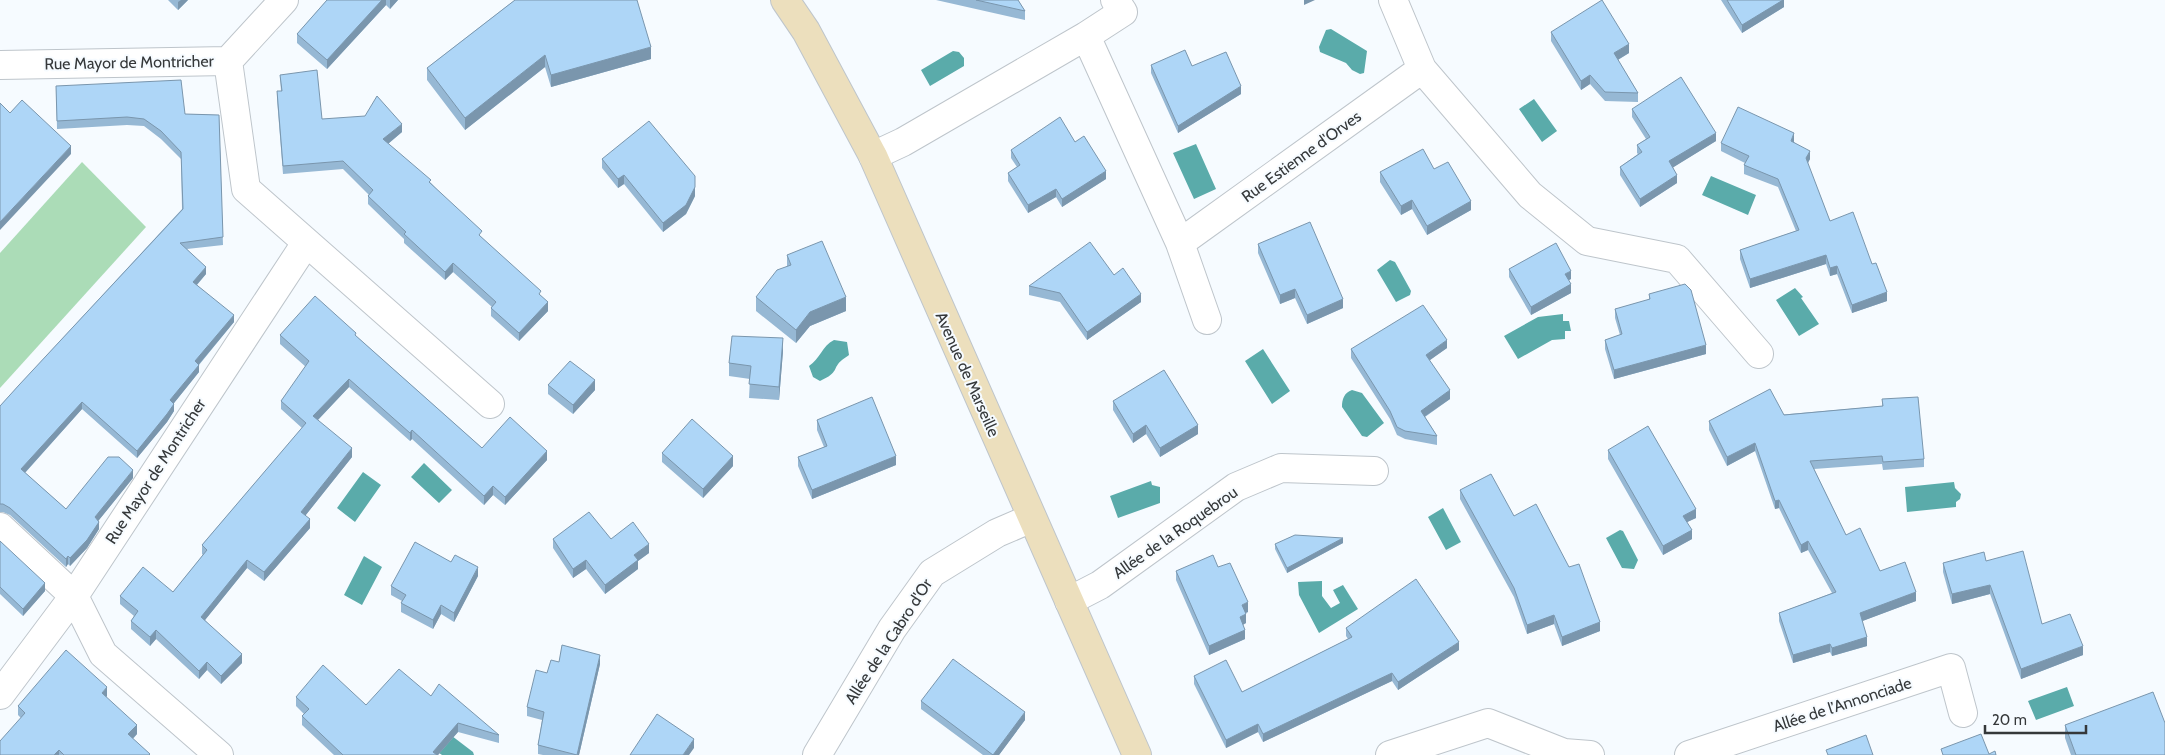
<svg xmlns="http://www.w3.org/2000/svg" width="2165" height="755" font-family="Cabin,sans-serif">
  <rect width="100%" height="100%" fill="#f6fbff"/>
  <!-- green -->
  <path fill="#abdcb7" d="M82,162l64,65 -146,161v-135z"/>
  <!-- water -->
  <path fill="#5aabaa" d="M1331,29l36,22 -3,22 -4,1 -8,-4 -6,-7 -26,-11 -1,-5 7,-17z
    M953,51l6,1 5,6v8l-34,20 -9,-16z
    M1534,99l23,32 -15,11 -23,-33z
    M1196,144l20,45 -22,10 -21,-46z
    M1711,176l45,19 -8,20 -46,-20z
    M1390,260l5,2 16,29 -1,4 -14,7 -19,-32z
    M1795,288l8,9 -2,1 18,26 -20,12 -23,-36z
    M1563,314v7h6l2,10h-6v8l-13,1 -34,19 -14,-23 34,-19z
    M834,340l13,2 2,13c-2,2 -5,3 -7,5 -10,8 -2,12 -22,21l-7,-4 -4,-11c11,-7 13,-20 25,-26z
    M1263,349l27,42 -18,13 -27,-43z
    M1352,390l10,3 22,30 -17,14 -5,-1 -20,-29c0,-8 2,-14 10,-17z
    M424,463l28,27 -13,13 -28,-26z
    M363,472l18,13 -26,37 -18,-14z
    M1151,481l1,4 8,2v16l-42,15 -8,-22z
    M1954,482l1,6 6,6 -1,5 -4,3v5l-49,5 -2,-25z
    M1443,508l18,34 -15,8 -18,-33z
    M1620,530l3,1 15,29 -4,9 -12,-1 -16,-30z
    M364,556l18,11 -20,38 -18,-10z
    M1322,581v15l9,12 9,-5 -7,-13 10,-5 15,24 -39,24 -20,-38 -1,-13z
    M2067,687l7,19 -38,14 -8,-19z
    M452,736l21,16 1,3h-32l-3,-2z"/>
  <g fill="none" stroke-linecap="round" stroke-linejoin="round">
    <defs>
      <path id="street" d="M1393,0l29,69 108,126 57,46 90,18 82,95
        M1086,36l37,-24 -8,-12
        M228,61l56,-61
        M0,65l228,-4 18,128 244,215
        M873,156l30,-14 183,-106 94,207 242,-174
        M1180,243l27,77
        M0,527l74,69 29,58 116,101
        M1069,601l31,-16 136,-98 45,-19 93,3
        M0,695l74,-99 232,-353
        M817,755l75,-126 40,-56 65,-40 35,-15
        M1390,755l98,-32 76,30 26,2
        M1689,755l262,-87 12,45"/>
      <path id="secondary" d="M785,0l21,31 67,125 264,599"/>
    </defs>
    <!-- street casing -->
    <use href="#street" stroke="#bec5cb" stroke-width="30"/>
    <!-- secondary casing -->
    <use href="#secondary" stroke="#bec5cb" stroke-width="30"/>
    <!-- street -->
    <use href="#street" stroke="#fff" stroke-width="28"/>
    <!-- secondary -->
    <use href="#secondary" stroke="#ecdfbd" stroke-width="28"/>
  </g>
  <!-- wall -->
  <path fill="#96b8d4" d="M168,0h20l-10,10z
    M327,0h71l-8,9 -4,-4 -59,64 -30,-26v-9z
    M515,0l136,59 -100,28 -6,-20 -80,63 -38,-50v-12z
    M936,0h82l7,11v9z
    M1721,0h63v7l-42,26z
    M1551,32l78,21 -11,7 20,33v9l-33,-1 -15,-17 -9,6 -30,-49z
    M1151,65l41,1 49,28 -63,39 -27,-60z
    M280,75l42,44 80,13 -14,12 43,39 51,55 59,59 7,14 -29,30 -28,-25v-8l1,-1 -39,-35 -8,8 -41,-37v-4l-36,-35v-8l1,-1 -26,-26 -60,5 -6,-75v-8h4z
    M56,86l129,28 34,1 4,130 -36,4 19,25 -9,11 37,37 -35,43v7l-25,31v8l-7,11 -30,36 -55,-49 -57,64 41,36 67,-31 -35,43 1,8 -12,19 -17,18 -2,-2 -2,3 -56,-52 -7,-3h-3v-106l182,-197 -1,-50 -20,-20 -17,-13 -17,-1 -70,4z
    M1632,109l84,32 -43,26 4,16 -37,24 -20,-32v-8l18,-13 -1,-1v-8l9,-6 -14,-22z
    M1794,141v1l16,17 -3,4 23,58 42,43 15,37 -35,12 -15,-39 -7,2 -4,-12 -76,24 -10,-29v-9l56,-19 -18,-44 -34,-13v-9l1,-2 -24,-12v-8z
    M1075,142l31,37 -44,28 -6,-10 -28,16 -20,-32v-8l9,-6 -6,-9v-8z
    M602,159l93,37 -9,18 -23,18 -39,-48 -6,4 -16,-20z
    M1434,169l37,41 -44,25 -15,-26 -11,6 -21,-33v-10z
    M1258,244l85,64 -36,16 -12,-26 -15,6 -22,-51z
    M787,255l59,56 -36,15 -14,17 -40,-32v-14l31,-31z
    M1509,269l62,10 -2,1 2,13 -40,22 -22,-38z
    M1114,275l27,27 -54,38 -27,-38 -31,-7v-9z
    M1649,294l57,60 -92,25 -9,-30v-9l15,-5 -5,-17v-9l34,-9z
    M280,335l76,1 126,112 65,12 -42,45 -12,-10 -9,10 -72,-66 -2,2 -61,-54 -31,33 34,37 -47,59 5,12 -46,53 -17,-13 -42,52 37,43 -21,21 -14,-14 -8,9 -43,-40 -6,7 -19,-17v-8l3,-5 -14,-12v-8l53,-4 30,-37 -1,-1v-9l100,-117 -21,-19v-8l25,-34 -26,-23z
    M1447,348l-18,12 21,39 -25,18 12,19v9l-32,-6 -8,-4 -7,-16 -39,-61v-9z
    M783,351l-4,49 -30,-2 1,-19 -21,-3v-13z
    M548,385l47,5 -22,24 -25,-20z
    M1882,399l42,60v8l-41,3 -1,-6 -68,5 32,66 34,36 36,30 -54,20 5,25 -35,10 -2,-4 -37,11 -14,-42v-8l53,-20 -24,-43 -7,3 -22,-45 -4,1 -20,-58 -28,15 -18,-36v-9l173,-15z
    M1113,401l85,33 -38,23 -14,-23 -13,9 -20,-33z
    M817,420l79,45 -84,34 -14,-33v-9l26,-10 -7,-17z
    M1608,450l88,68 -9,4 5,17 -29,16 -55,-96z
    M662,453l71,13 -30,32 -41,-36z
    M1460,490l54,26 55,51 31,64 -38,15 -8,-22 -27,10 -13,-37 -54,-98z
    M553,539h58l38,14 -11,8v8l-33,25 -19,-25 -13,9 -20,-30z
    M0,541l45,50 -22,25 -23,-22z
    M1343,543l-56,30 -12,-24v-5z
    M1986,561l56,63 41,31 -62,24 -31,-85 -38,10 -9,-32v-9z
    M1218,567l30,45 -2,1v10l-3,2 2,14 -36,16 -33,-75v-9z
    M478,576l-24,46 -13,-8 -8,15 -32,-17v-9l1,-2 -11,-6v-9z
    M1346,628l113,22 -61,40 -6,-9 -129,61 -5,-10 -32,16 -32,-64v-8l48,16 106,-53 -2,-3z
    M559,662l41,2 -21,91h-36l-5,-1v-9l4,-25 -15,-4v-9l20,-34z
    M107,696l-1,1 31,37 -4,5 17,16h-150l21,-37 -3,-3v-9z
    M431,696l68,39v8l-41,-11 -20,23h-104l-32,-30v-9l2,-2 -8,-8v-9l70,8z
    M921,701l104,19 -26,35h-16l-62,-46z
    M2065,725l100,30h-94l-6,-17z"/>
  <!-- shaded-wall -->
  <path fill="#7a96ad" d="M181,0h7l-10,10v-8z
    M382,0h4v5l-59,64v-9z
    M390,0h8l-8,9z
    M1304,0h11l-11,5z
    M1783,0h1v7l-42,26v-8z
    M1629,44v9l-15,9v-9z
    M651,47v12l-100,28v-12z
    M545,55v12l-80,63v-12z
    M1590,75v9l-9,6v-9z
    M1241,86v8l-63,39v-7z
    M402,124v8l-19,16v-9z
    M1716,133v8l-47,29v-9z
    M1794,133v8l-3,9v-9z
    M71,146v8l-71,76v-8z
    M1810,151v8l-4,8v-9z
    M1106,171v8l-44,28v-8z
    M624,175v9l-6,4v-9z
    M1677,175v8l-37,24v-8z
    M695,187v9l-9,18 -23,18v-9z
    M1056,189v8l-28,16v-8z
    M1412,200v9l-11,6v-9z
    M1471,201v9l-44,25v-9z
    M1826,255v9l-76,24v-9z
    M453,263v9l-8,8v-8z
    M1837,266v8l-7,2v-8z
    M206,267v7l-13,15v-7z
    M1571,271v8l-6,3v-8z
    M1571,284v9l-40,22v-8z
    M1295,289v9l-15,6v-9z
    M1887,292v9l-35,12v-8z
    M1141,294v8l-54,38v-8z
    M846,297v14l-36,15 -14,17v-13l14,-18z
    M1343,299v9l-36,16v-9z
    M548,302v9l-29,30v-8z
    M234,315v7l-39,47v-8z
    M783,338v13l-4,49v-13z
    M1447,340v8l-21,15v-8z
    M1706,345v9l-92,25v-9z
    M199,365v7l-29,36v-8z
    M349,379v8l-36,38v-9z
    M595,380v10l-22,24v-9z
    M1450,390v9l-29,20v-8z
    M82,402v7l-61,68v-8z
    M174,404v7l-7,11 -30,36v-7z
    M1146,425v9l-13,9v-9z
    M1198,425v9l-38,23v-9z
    M412,430v9l-2,2v-8z
    M1755,443v8l-28,15v-9z
    M352,448v9l-51,64v-9z
    M547,451v9l-42,45v-8z
    M733,456v10l-30,32v-9z
    M896,456v9l-84,34v-9z
    M133,470v8l-38,47v-8z
    M493,486v9l-9,10v-9z
    M1779,500v8l-4,1v-8z
    M1696,509v9l-13,6v-8z
    M310,519v9l-46,53v-9z
    M99,522v7l-12,19 -17,18v-8z
    M1692,530v9l-29,16v-9z
    M1343,538v5l-56,30v-5z
    M1808,541v9l-7,3v-8z
    M649,544v9l-11,8v8l-33,25v-9l29,-30z
    M68,556v8l-2,3v-8z
    M247,560v8l-46,57v-8z
    M586,560v9l-13,9v-9z
    M478,567v9l-24,46v-9z
    M45,583v8l-22,25v-7z
    M1990,585v9l-38,10v-10z
    M1916,592v9l-56,21v-9z
    M1248,602v10l-6,2v-9z
    M441,605v9l-8,15v-9z
    M1246,614v9l-6,3v-9z
    M1554,615v9l-27,10v-9z
    M1600,622v9l-38,15v-9z
    M156,630v9l-6,7v-9z
    M1245,630v9l-36,16v-9z
    M1867,637v9l-35,10v-8z
    M1459,642v8l-61,40v-8z
    M1830,644v8l-37,11v-8z
    M2083,646v9l-62,24v-10z
    M242,654v9l-21,21v-8z
    M600,655v9l-21,91h-2z
    M207,662v8l-8,9v-8z
    M1392,673v8l-129,61v-8z
    M107,687v9l-5,6v-9z
    M1025,712v8l-26,35h-6z
    M458,723v9l-20,23h-5v-3z
    M1258,724v8l-32,16v-8z
    M137,725v9l-9,9v-9z
    M694,739v9l-5,7h-6z
    M59,750v5h-5z"/>
  <!-- building -->
  <path fill="#aed6f7" stroke="#7a96ad" d="M327,0h55l-55,60 -30,-26z
    M515,0h122l14,47 -100,28 -6,-20 -80,63 -38,-50z
    M976,0h42l7,11z
    M1602,0l27,44 -15,9 24,40 -33,-1 -15,-17 -9,6 -30,-49z
    M1727,0h56l-41,25z
    M1185,50l7,16 34,-14 15,34 -63,40 -27,-61z
    M317,70l5,49 43,-3 12,-20 25,28 -19,15 48,41 -2,2 53,49 -3,4 62,56 -2,3 9,8 -29,31 -28,-25 5,-6 -43,-39 -8,9 -41,-38 2,-2 -38,-36 5,-6 -30,-29 -60,5 -6,-75h5l-2,-16z
    M1681,77l35,56 -47,28 8,14 -37,24 -20,-32 22,-15 -5,-7 13,-8 -18,-28z
    M181,80l4,34 34,1 4,122 -43,6 26,24 -13,15 41,33 -39,46 4,4 -29,35 4,4 -7,10 -30,37 -55,-49 -61,67 45,40 42,-52h11l14,13 -38,47 4,5 -12,18 -17,18 -2,-2 -2,3 -56,-51 -7,-4h-3v-98l19,-21 164,-176 -2,-57 -20,-21 -17,-12 -17,-2 -70,4 -1,-35z
    M22,100l49,46 -71,76v-119l10,10z
    M1738,107l56,26 -3,8 19,10 -4,7 24,63 23,-9 19,52 4,-1 11,29 -35,13 -15,-39 -7,2 -4,-13 -76,24 -10,-29 59,-20 -21,-51 -34,-14 5,-9 -28,-13z
    M1060,117l15,25 9,-6 22,35 -44,28 -6,-10 -28,16 -20,-32 12,-8 -9,-15z
    M649,121l46,55v11l-9,18 -23,18 -39,-48 -6,4 -16,-20z
    M1423,149l11,20 14,-7 23,39 -44,25 -15,-26 -11,6 -21,-34z
    M1310,222l33,77 -36,16 -12,-26 -15,6 -22,-51z
    M822,241l24,56 -36,15 -14,18 -40,-33 21,-27 14,-5 -4,-10z
    M1090,242l24,33 9,-7 18,26 -54,38 -27,-39 -31,-7z
    M1556,243l15,28 -6,3 6,10 -40,23 -22,-38z
    M1685,284l6,6 15,55 -92,25 -9,-30 17,-6 -7,-25 35,-10 -1,-5z
    M315,296l41,37 -1,2 127,113 28,-31 37,34 -42,46 -12,-11 -9,10 -72,-66 -2,3 -61,-54 -36,37 39,32 -51,64 9,7 -46,53 -17,-12 -46,57 41,37 -21,22 -14,-14 -8,9 -43,-41 -6,7 -19,-16 7,-10 -18,-15 23,-29 30,25 34,-42 -5,-5 104,-122 -25,-22 28,-40 -29,-26z
    M1423,305l24,35 -21,15 24,35 -29,21 16,25 -32,-5 -8,-4 -7,-16 -39,-62z
    M732,336l51,2 -4,49 -30,-3 2,-18 -22,-3z
    M570,361l25,19 -22,25 -25,-20z
    M1164,370l34,55 -38,23 -14,-23 -13,9 -20,-33z
    M1770,389l14,26 99,-9 -1,-7 36,-2 6,62 -41,3 -1,-6 -72,5 36,74 14,-7 20,43 25,-9 11,30 -56,21 7,24 -35,11 -2,-4 -37,11 -14,-42 57,-21 -28,-51 -7,4 -22,-45 -4,1 -20,-58 -28,14 -18,-36z
    M872,397l24,59 -84,34 -14,-33 29,-11 -10,-26z
    M692,419l41,37 -30,33 -41,-36z
    M1648,426l48,83 -13,7 9,14 -29,16 -55,-96z
    M1491,474l23,42 22,-12 33,63 10,-3 21,58 -38,15 -8,-22 -27,10 -13,-37 -54,-98z
    M589,512l22,27 22,-17 16,22 -15,11 4,5 -33,25 -19,-25 -13,9 -20,-30z
    M1295,535l48,3 -56,30 -12,-24z
    M0,541l45,42 -22,26 -23,-22z
    M415,542l36,20 4,-7 23,12 -24,46 -13,-8 -8,15 -32,-17 5,-8 -15,-9z
    M2023,551l19,73 28,-10 13,32 -62,23 -31,-84 -38,9 -9,-31 41,-11 2,9z
    M1213,555l5,12 12,-4 18,39 -6,3 4,9 -6,3 5,13 -36,16 -33,-75z
    M1416,579l43,63 -61,40 -6,-9 -129,61 -5,-10 -32,16 -32,-64 32,-16 16,32 110,-55 -6,-9z
    M562,645l38,10 -23,100 -39,-10 6,-33 -17,-5 9,-37 11,3 4,-13 8,2z
    M66,650l41,37 -5,6 35,32 -9,9 22,20 -1,1h-85l-5,-5 -5,5h-54v-14l25,-28 -7,-7z
    M953,659l72,53 -32,43 -72,-54z
    M323,665l43,40 33,-36 32,27 8,-12 60,51 -41,-12 -25,29 4,3h-94l-41,-39 7,-7 -13,-12z
    M2153,692l12,31v32h-89l-11,-30z
    M657,714l37,25 -11,16h-53z
    M1981,734l8,20 6,-3 1,4h-53l-2,-6z
    M1866,735l7,20h-45l-2,-5z"/>
  <g text-anchor="middle" stroke-width="4" stroke-linejoin="round" paint-order="stroke">
    <!-- street labels -->
    <g font-size="16" fill="#35383a" stroke="#f6fbff">
      <text transform="translate(129 62) rotate(-1)" y="6">Rue Mayor de Montricher</text>
      <text transform="translate(1301 156) rotate(-36)" y="6">Rue Estienne d'Orves</text>
      <text transform="translate(968 374) rotate(66)" y="6">Avenue de Marseille</text>
      <text transform="translate(155 471) rotate(-57)" y="6">Rue Mayor de Montricher</text>
      <text transform="translate(1175 532) rotate(-35)" y="6">Allée de la Roquebrou</text>
      <text transform="translate(888 641) rotate(-57)" y="6">Allée de la Cabro d'Or</text>
      <text transform="translate(1842 704) rotate(-18)" y="6">Allée de l’Annonciade</text>
    </g>
  </g>
  <!-- scale -->
  <path d="M1985 725v8h101v-8" fill="none" stroke="#35383a" stroke-width="2.5"/>
  <text x="1992" y="725" font-size="15" fill="#35383a" stroke="#f6fbff" stroke-width="4" paint-order="stroke">20 m</text>
</svg>
